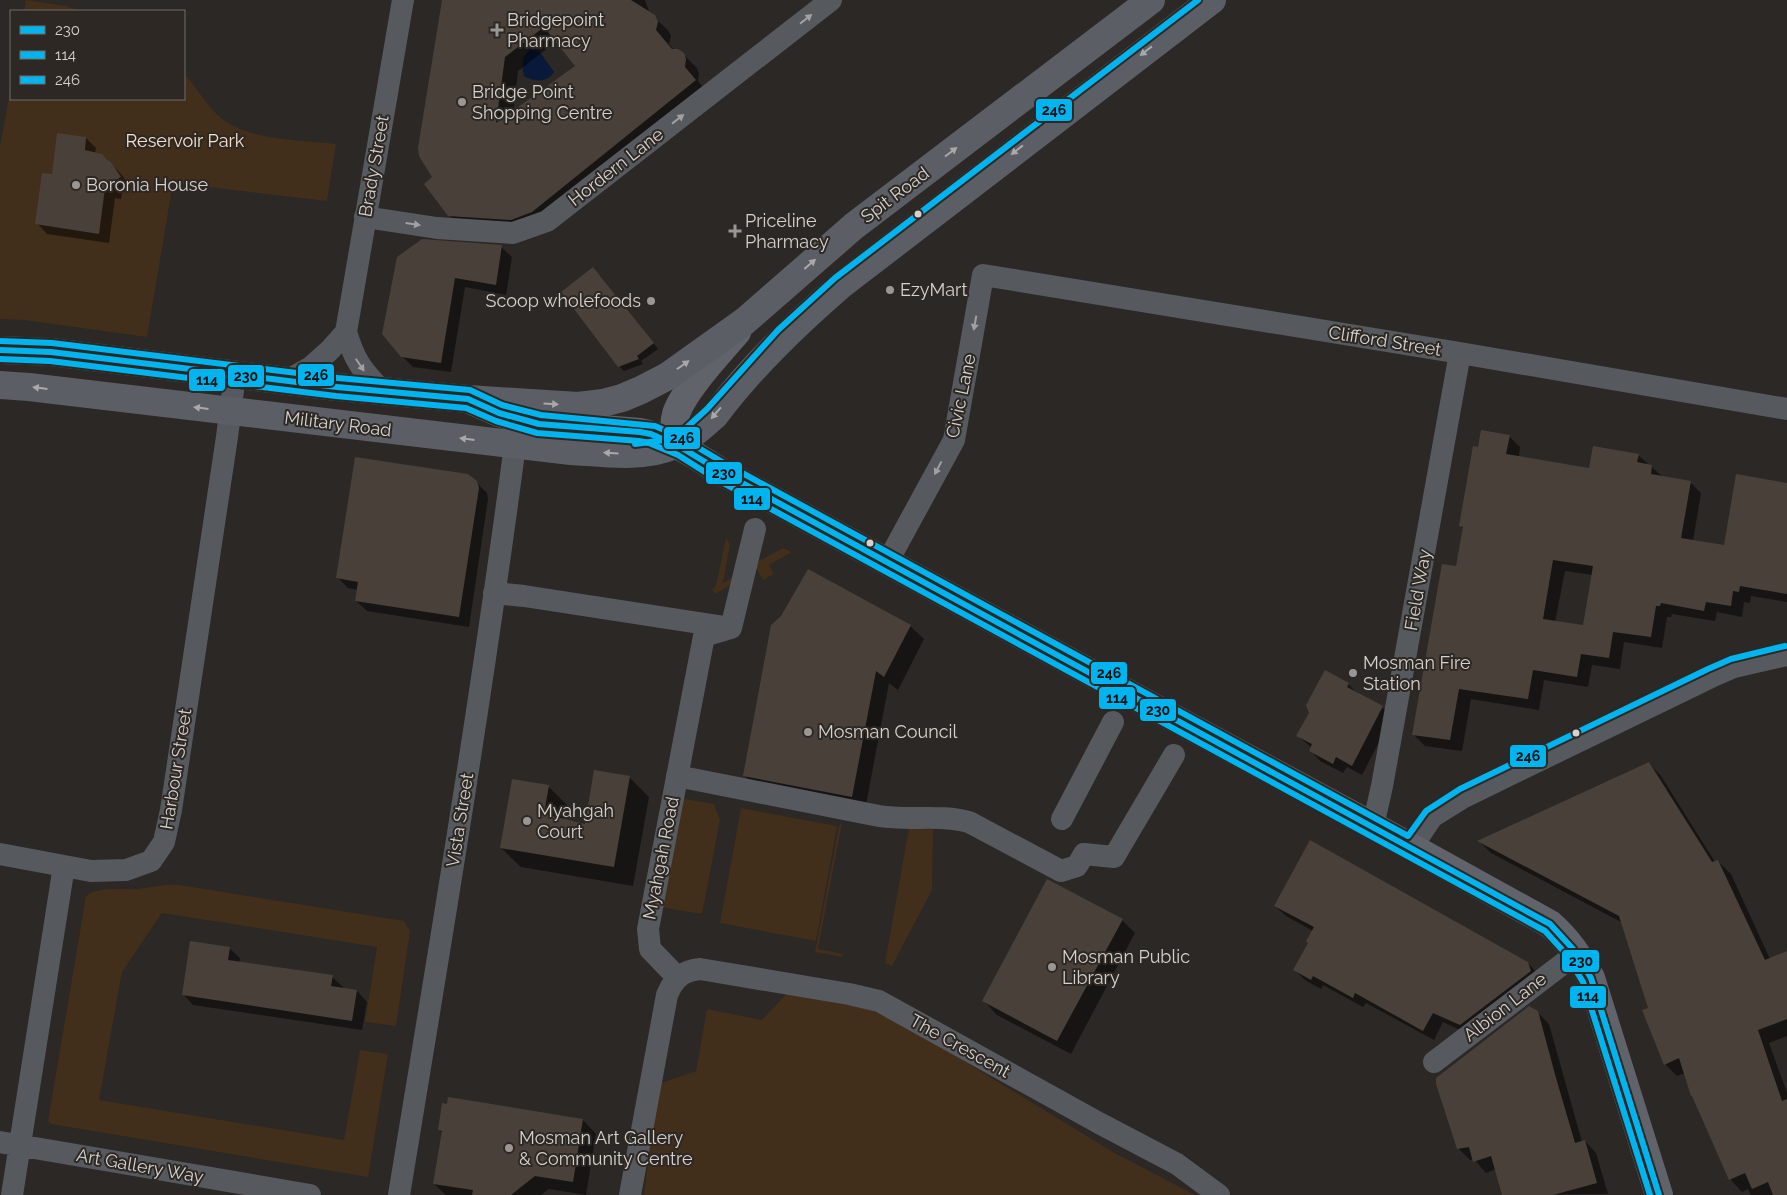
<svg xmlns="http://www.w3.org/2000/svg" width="1787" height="1195" font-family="Raleway,sans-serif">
  <rect width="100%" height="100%" fill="#2b2825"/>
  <!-- green -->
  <path fill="#412e1b" d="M26,0l40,6 15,5h-57z
    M184,74c13,13 22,31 37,44 29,23 79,22 115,26l-9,57 -154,-18 -26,154 -123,-17 -24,-1v-173l11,-60v13h173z
    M726,537l4,8 -7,38 15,-9 3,5 -26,15 -3,-5 4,-3z
    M783,548l9,4 -23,13 5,9 -11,6 -9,-16z
    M678,798l36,6 6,16 -18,94 -43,-7z
    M741,808l96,18 -21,115 -96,-18z
    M842,823l-24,126 25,5 -1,3 -27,-5 24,-126z
    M909,828l24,1 -1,61 -40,76 -7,-3z
    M165,885h15l224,36 6,10 -14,95 -31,-4 12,-75 -215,-34 -40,59 -23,128 245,40 16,-90 28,4 -20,123 -317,-53 -3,-3 38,-225c13,-10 35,-6 51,-7 9,-1 18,-3 28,-4z
    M788,992l79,16 41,19 205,125 82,43h-551l14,-111 38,-13 11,-62 55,11z"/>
  <!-- water -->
  <path fill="#081939" d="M530,50l9,1 15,21c-7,11 -20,10 -30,4 -2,-10 -3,-20 6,-26z"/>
  <!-- shadow -->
  <path fill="#0007" fill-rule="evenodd" d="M444,0h201l5,14 18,16 3,6 -2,8 5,6 9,4 14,14 2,6 -1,7 10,13 -163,132 -82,3 -14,-14 -16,-38zM557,41l20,25 -64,47 5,-42z
    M86,138l10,10 -1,6 14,8 11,11 11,14 -9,6 -1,6 -6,-1 -6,45 -62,-9 -10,-11 16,-48z
    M501,247l11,10 -6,38 -41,-8 -14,85 -38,-5 -11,-11 -4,-98z
    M598,273l60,76 -17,12 2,3 -19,7 -5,-5z
    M1509,436l11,11 -1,10 71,12 48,-14 25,22 27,5 11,11 -8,48 32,6 62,-63v118l-36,-6 -1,7 -6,-1 -2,15 -25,-5 -2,9 -43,-7 -1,3h-4l-5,31 -38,-6 -4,27 -28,-4 -4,22 -44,-7 -5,30 -68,-11 -9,52 -37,-5 -12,-12 44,-167 7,-38 -3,-3 18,-78zM1565,571l28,4 -9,51 -29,-4z
    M476,482l11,11 1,6 -19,128 -102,-16 -11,-10 2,-11 -10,-2 -10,-10z
    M910,626l14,13 -26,51 -9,-7 -24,127 -107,-21 -14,-14z
    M1348,684l10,10 24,13 10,10 -30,58 -15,-8 -4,6 -23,-12 -10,-11 2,-2 -14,-12z
    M1649,763l12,13 54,86 3,-1 13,13 39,85 17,-6v83l-18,7 18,50v102h-36l-3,-6 -6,3 -12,-13 -45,-106 -8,3 -12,-12 -42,-141 -132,-70 -12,-12z
    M629,777l20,20 -16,89 -112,-19 -20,-19 48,-61 19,19 -3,15 21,5z
    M1275,906l253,57 10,11 -67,61 -28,-13 -9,18 -68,-37 -3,4 -40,-22 -2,4 -16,-9 -10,-10 15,-27 3,-12 -27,-15z
    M1122,920l13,13 -64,121 -74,-39 -13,-14z
    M229,948l11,10 -1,4 93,15 11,10 -1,2 15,2 10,11 -5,28 -169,-25 -10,-11z
    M1537,1012l12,12 33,118 3,-1 11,12 12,41 -105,1 -7,-26 -10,4 -12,-14 -4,1 -12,-12z
    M583,1120l13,14 -10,61 -37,-6 -8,6h-95l-12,-11 9,-51 -4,-3z"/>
  <!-- building -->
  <path fill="#494139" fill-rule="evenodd" d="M442,0h189l24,15 3,7 -2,8 16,19h6l6,4 2,6 -1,8 11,13 -164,132 -21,8 -63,-4 -24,-32 8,-7 -13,-21 -1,-8zM544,27l31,39 -79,57 9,-66z
    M57,133l29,4 -1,13 17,4 5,6 3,1 11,16 -9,5 -1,7 -6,-1 -6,46 -64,-10 7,-51 10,1z
    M422,239l80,6 -6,40 -41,-7 -14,85 -40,-6 -19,-23 15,-77z
    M593,267l61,76 -17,13 2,3 -21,8 -57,-75z
    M1481,430l29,5 -4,19 83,14 4,-22 46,8 -2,8 15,3 -1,9 40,7 -10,57 43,7 12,-71 51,9v111l-47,-8 -1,6 -6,-1 -2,15 -25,-4 -2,9 -43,-8 -1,3h-4l-5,31 -38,-5 -4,26 -28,-4 -4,23 -44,-7 -5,29 -69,-10 -9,51 -38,-5 30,-171 14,2 7,-39 -4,-1 14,-80 5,1zM1553,560l40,6 -10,59 -40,-6z
    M355,457l113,17 9,7 2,7 -20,129 -104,-16 3,-19 -22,-4z
    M808,569l103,56 -27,52 -8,-6 -24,126 -109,-21 28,-151 10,-9z
    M1325,670l24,13 -2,4 36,19 -31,60 -16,-9 -3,7 -24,-13 3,-7 -16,-8 13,-23 -3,-8z
    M1649,762l63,100 6,-2 47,100 22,-9v68l-29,11 24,71 5,-2v96h-14l-5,-13 -16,7 -7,-16 -16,7 -37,-84h-1l-12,-38 -15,7 -22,-55 6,-2 -29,-92 -142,-75z
    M594,770l36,6 -16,91 -114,-19 12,-69 37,6 -5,29 41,10z
    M1310,840l218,122 3,9 -71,54 -27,-12 -10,18 -68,-38 -2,5 -40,-22 -2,4 -18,-10 15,-27 -2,-2 8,-14 -40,-21z
    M1047,879l76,40 -66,122 -75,-40z
    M190,941l40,6 -2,13 105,15 -2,11 26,4 -5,31 -170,-26z
    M1529,1006l9,5 18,67 19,65 10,-3 12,43 -44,12h-51l-11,-39 -18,6 -4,-15 -12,2 -21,-65v-6z
    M448,1097l135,22 -10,63 -38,-6 -24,19h-39l1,-5 -40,-6 9,-53 -4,-1 4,-27 5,1z"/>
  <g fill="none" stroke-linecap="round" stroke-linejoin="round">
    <!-- street -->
    <path stroke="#56595e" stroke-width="22" d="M365,217l72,11 76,5 34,-12 284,-221
      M286,381l25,-14 19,-17 16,-18
      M383,392c-21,-22 -28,-30 -37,-60l57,-332
      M888,561l66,-121 29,-165 477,78 327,56
      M494,593l30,3 201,31
      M677,776l202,40c30,5 61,-2 90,6l92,49 16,-5 7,-12 30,3 60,-102
      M1062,819l51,-97
      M1373,826l9,-40 78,-433
      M1411,848l21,-31 32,-20 247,-120 23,-10 53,-12
      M0,854l91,17 35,-1 25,-9 13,-19 7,-32 56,-373 8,-62
      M678,978l-28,-29 -2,-20 56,-293 27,-8 24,-99
      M1434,1062l143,-109
      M0,1142l310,53
      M12,1195l52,-329
      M399,1195c41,-249 83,-499 116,-750
      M630,1195l37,-200c7,-17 15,-24 33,-26l149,25 30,7 220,122 78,41 42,31"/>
    <!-- secondary -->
    <path stroke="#60646a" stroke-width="28" d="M474,402l25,11 40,11 101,8c30,5 55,24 80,39l481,262 172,93 177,98c19,17 28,31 41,54l68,217
      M676,445c-1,-11 -3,-21 0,-31 8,-24 44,-62 61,-82"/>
    <!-- highway -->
    <path stroke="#5b5e64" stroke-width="28" d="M0,350l51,2 286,35 131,12 110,7 25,-3 19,-5 19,-8 27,-14 77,-55 109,-95 297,-226
      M0,385l29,2 542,64c34,2 72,8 104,-6 13,-5 30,-21 40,-30 37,-49 80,-90 126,-130l371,-285"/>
    <defs>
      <path id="bus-1" d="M0,350l51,2 286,35 131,12 31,14 40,11 101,8 11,2 31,14 38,23 830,453 23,25 18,29 68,217"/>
      <path id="bus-2" d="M0,359l50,2 286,35 130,12 30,13 41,12 102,8 10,2 29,12 38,24 829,452 21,23 17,28 67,213"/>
      <path id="bus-3" d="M0,341l52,2 286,35 132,12 32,15 39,10 114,11 25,11 44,26 684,373 18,-25 34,-22 248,-120 23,-10 54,-13
        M635,444l30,-4 20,-11 22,-20 71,-79 57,-52 363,-278"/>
    </defs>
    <!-- bus-1 casing -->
    <use href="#bus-1" stroke="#2d2823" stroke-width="10"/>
    <!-- bus-2 casing -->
    <use href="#bus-2" stroke="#2d2823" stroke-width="10"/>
    <!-- bus-3 casing -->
    <use href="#bus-3" stroke="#2d2823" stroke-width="10"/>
    <!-- bus-1 -->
    <use href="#bus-1" stroke="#00b5ef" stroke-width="6"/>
    <!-- bus-2 -->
    <use href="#bus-2" stroke="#00b5ef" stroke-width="6"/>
    <!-- bus-3 -->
    <use href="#bus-3" stroke="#00b5ef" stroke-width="6"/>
  </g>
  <!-- one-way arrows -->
  <defs><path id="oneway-solid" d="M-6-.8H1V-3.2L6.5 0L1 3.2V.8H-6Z" transform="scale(1.25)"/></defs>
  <g fill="#a2a1a1">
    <use href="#oneway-solid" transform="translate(806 19) rotate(-38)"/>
    <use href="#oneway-solid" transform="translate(678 119) rotate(-38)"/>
    <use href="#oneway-solid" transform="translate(413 224) rotate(8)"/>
    <use href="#oneway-solid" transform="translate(975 323) rotate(100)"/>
    <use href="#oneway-solid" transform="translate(360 365) rotate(56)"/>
    <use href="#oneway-solid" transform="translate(938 468) rotate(118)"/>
  </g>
  <g fill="#aaa9a9">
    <use href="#oneway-solid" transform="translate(1146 51) rotate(142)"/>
    <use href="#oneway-solid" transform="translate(1017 150) rotate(142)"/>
    <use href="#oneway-solid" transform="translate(951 152) rotate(-37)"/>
    <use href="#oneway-solid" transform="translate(810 264) rotate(-41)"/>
    <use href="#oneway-solid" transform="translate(683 365) rotate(-35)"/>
    <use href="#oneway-solid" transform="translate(40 388) rotate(-173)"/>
    <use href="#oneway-solid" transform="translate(551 404) rotate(3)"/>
    <use href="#oneway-solid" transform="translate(201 408) rotate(-173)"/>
    <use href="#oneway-solid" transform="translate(716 413) rotate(131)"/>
    <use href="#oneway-solid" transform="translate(467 439) rotate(-173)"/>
    <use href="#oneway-solid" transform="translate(611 453) rotate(-177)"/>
  </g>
  <!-- markers -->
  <g fill="#9a9693" stroke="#2d2823" stroke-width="2">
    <path d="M494.5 22.5h5v5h5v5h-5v5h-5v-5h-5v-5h5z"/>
    <circle cx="462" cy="102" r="5"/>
    <circle cx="76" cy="185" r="5"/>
    <path d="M732.5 223.5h5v5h5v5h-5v5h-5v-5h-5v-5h5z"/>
    <circle cx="890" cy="290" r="5"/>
    <circle cx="651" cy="301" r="5"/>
    <circle cx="1353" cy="673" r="5"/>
    <circle cx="808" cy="732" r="5"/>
    <circle cx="527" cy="821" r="5"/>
    <circle cx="1052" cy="967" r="5"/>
    <circle cx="509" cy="1148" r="5"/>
  </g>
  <g fill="#d5d1ce" stroke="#2d2823" stroke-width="2">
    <circle cx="918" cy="214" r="4.5"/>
    <circle cx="870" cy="543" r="4.5"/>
    <circle cx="1576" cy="733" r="4.5"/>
  </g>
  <g text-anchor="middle" stroke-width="4" stroke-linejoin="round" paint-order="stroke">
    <!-- poi labels -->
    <g font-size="18" fill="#d5d1ce" stroke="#2d2823" text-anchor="start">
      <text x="507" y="26">Bridgepoint<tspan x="507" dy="21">Pharmacy</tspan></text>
      <text x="472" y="98">Bridge Point<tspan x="472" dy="21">Shopping Centre</tspan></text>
      <text x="86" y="191">Boronia House</text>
      <text x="745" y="227">Priceline<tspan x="745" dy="21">Pharmacy</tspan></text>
      <text x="900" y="296">EzyMart</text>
      <text x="641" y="307" text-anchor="end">Scoop wholefoods</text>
      <text x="1363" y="669">Mosman Fire<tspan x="1363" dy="21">Station</tspan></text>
      <text x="818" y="738">Mosman Council</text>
      <text x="537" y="817">Myahgah<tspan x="537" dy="21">Court</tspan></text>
      <text x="1062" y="963">Mosman Public<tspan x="1062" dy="21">Library</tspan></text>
      <text x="519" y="1144">Mosman Art Gallery<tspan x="519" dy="21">&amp; Community Centre</tspan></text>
    </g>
    <!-- park labels -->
    <g font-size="18" fill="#f8dfc8" stroke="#2d2823">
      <text x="185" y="147">Reservoir Park</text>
    </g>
    <!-- street labels -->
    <g font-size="18" fill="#d5d1ce" stroke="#2d2823">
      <text transform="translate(374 166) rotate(-80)" y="6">Brady Street</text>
      <text transform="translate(616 167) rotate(-38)" y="6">Hordern Lane</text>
      <text transform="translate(895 195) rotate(-37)" y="6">Spit Road</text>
      <text transform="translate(1385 341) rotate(9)" y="6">Clifford Street</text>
      <text transform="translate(961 396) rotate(-78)" y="6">Civic Lane</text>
      <text transform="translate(338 424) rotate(7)" y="6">Military Road</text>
      <text transform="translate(1418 590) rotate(-80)" y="6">Field Way</text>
      <text transform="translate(176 769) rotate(-81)" y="6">Harbour Street</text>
      <text transform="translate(460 820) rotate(-81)" y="6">Vista Street</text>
      <text transform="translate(661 858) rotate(-79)" y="6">Myahgah Road</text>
      <text transform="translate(1505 1007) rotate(-38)" y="6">Albion Lane</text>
      <text transform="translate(960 1046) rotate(29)" y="6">The Crescent</text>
      <text transform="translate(140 1166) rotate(10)" y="6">Art Gallery Way</text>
    </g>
  </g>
  <g stroke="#2d2823" stroke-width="2">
    <rect x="1035" y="98" width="38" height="24" rx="5" fill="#00b5ef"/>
    <rect x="297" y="363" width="38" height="24" rx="5" fill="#00b5ef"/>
    <rect x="227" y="364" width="38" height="24" rx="5" fill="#00b5ef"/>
    <rect x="188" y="368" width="38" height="24" rx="5" fill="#00b5ef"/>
    <rect x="663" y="426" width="38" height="24" rx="5" fill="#00b5ef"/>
    <rect x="705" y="461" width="38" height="24" rx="5" fill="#00b5ef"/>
    <rect x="733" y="487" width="38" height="24" rx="5" fill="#00b5ef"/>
    <rect x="1090" y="661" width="38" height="24" rx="5" fill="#00b5ef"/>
    <rect x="1098" y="686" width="38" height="24" rx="5" fill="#00b5ef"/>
    <rect x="1139" y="698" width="38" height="24" rx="5" fill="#00b5ef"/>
    <rect x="1509" y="744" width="38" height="24" rx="5" fill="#00b5ef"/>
    <rect x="1561" y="949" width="39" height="24" rx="5" fill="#00b5ef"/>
    <rect x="1569" y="985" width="38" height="24" rx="5" fill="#00b5ef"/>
  </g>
  <g font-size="14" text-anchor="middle" font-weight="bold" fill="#111">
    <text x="1054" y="115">246</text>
    <text x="316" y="380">246</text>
    <text x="246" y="381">230</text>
    <text x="207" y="385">114</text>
    <text x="682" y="443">246</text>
    <text x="724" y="478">230</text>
    <text x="752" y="504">114</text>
    <text x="1109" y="678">246</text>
    <text x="1117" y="703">114</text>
    <text x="1158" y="715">230</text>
    <text x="1528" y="761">246</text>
    <text x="1581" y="966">230</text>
    <text x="1588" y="1001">114</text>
  </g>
  <!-- legend -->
  <rect x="10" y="10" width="175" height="90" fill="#2d2823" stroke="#706c67"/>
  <rect x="20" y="26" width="25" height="8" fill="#00b5ef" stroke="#706c67"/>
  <text x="55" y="35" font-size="15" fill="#d5d1ce">230</text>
  <rect x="20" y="51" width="25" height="8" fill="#00b5ef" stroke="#706c67"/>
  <text x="55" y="60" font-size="15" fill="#d5d1ce">114</text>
  <rect x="20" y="76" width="25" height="8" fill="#00b5ef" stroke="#706c67"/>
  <text x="55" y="85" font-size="15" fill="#d5d1ce">246</text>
</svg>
